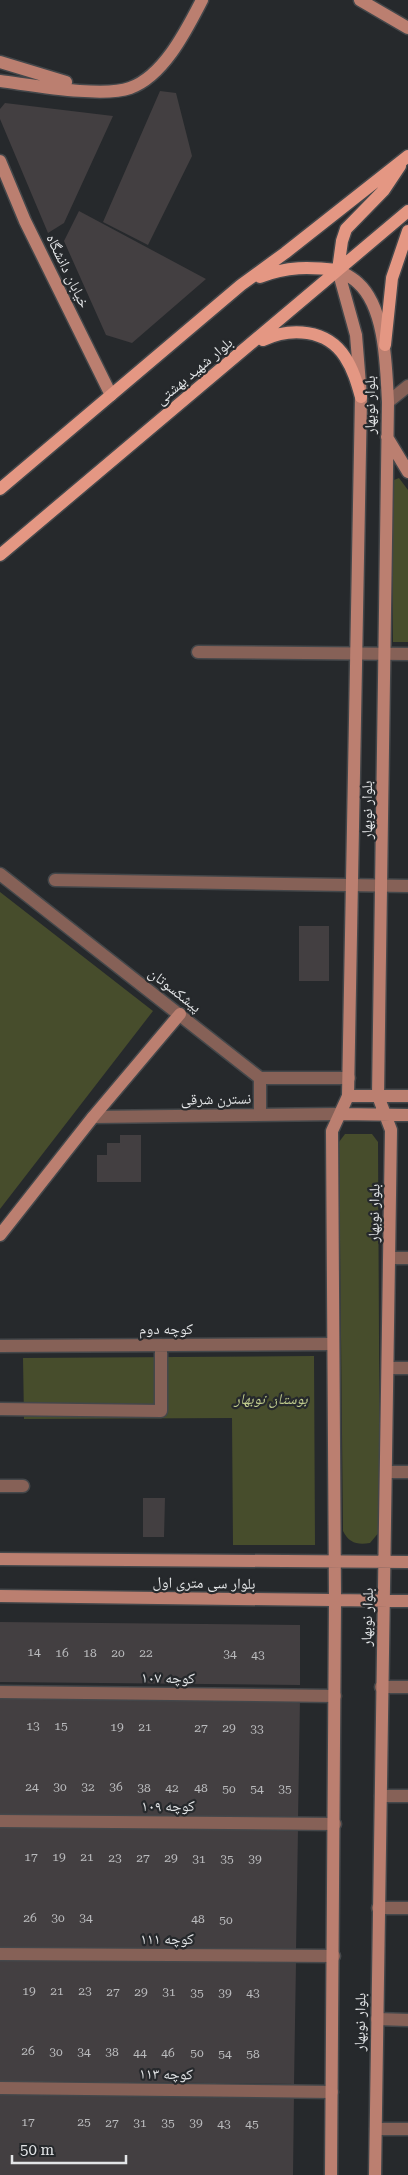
<svg xmlns="http://www.w3.org/2000/svg" width="408" height="2175" font-family="'Roboto Serif','Noto Naskh Arabic',serif">
  <rect width="100%" height="100%" fill="#26292c"/>
  <!-- green -->
  <path fill="#474d2c" d="M399,478l9,12v152h-15l-1,-157 2,-5z
    M0,892l153,119 -153,198z
    M345,1134h27l6,8 2,389 -10,12c-13,2 -21,0 -27,-12l-4,-389z
    M314,1356l1,189h-82l-1,-127 -208,1 -1,-61z"/>
  <!-- building -->
  <path fill="#433f41" d="M160,91l16,2 16,63 -44,89 -45,-23z
    M5,103l108,13 -49,107 -16,10 -48,-114v-10z
    M79,211l127,68 -74,64 -26,-8 -42,-94z
    M299,926h30v55h-30z
    M120,1135h21v47h-44v-27h10v-12h13z
    M143,1498h22l-1,39h-21z
    M0,1622l300,3v60l-300,-3z
    M0,1696l300,3 -2,121 -298,-3z
    M0,1826l298,3 -2,122 -296,-4z
    M0,1960l296,3 -2,121 -294,-3z
    M0,2091l294,3 -1,81h-293z"/>
  <g fill="none" stroke-linecap="round" stroke-linejoin="round">
    <defs>
      <path id="street" d="M388,402l20,-16
        M198,652l210,2
        M0,874l260,204h89
        M55,880l353,6
        M260,1078v36
        M93,1117l247,-3
        M390,1258h18
        M0,1346l332,-2
        M389,1368h19
        M0,1409l161,2v-66
        M388,1472h20
        M0,1486h23
        M381,1687h27
        M0,1692l335,4
        M381,1796h27
        M0,1821l335,3
        M378,1908h30
        M0,1954l334,2
        M377,2019l31,1
        M0,2088l332,4
        M376,2129h32"/>
      <path id="secondary" d="M360,0l48,28
        M0,62l66,20
        M0,81c32,4 102,17 130,7 34,-12 57,-59 72,-88
        M0,161l25,60 86,174
        M338,270c7,4 15,8 20,13 28,25 28,85 30,119l-10,694 13,34c-4,349 -12,697 -16,1045
        M387,437l21,35
        M348,1096h60
        M340,1114l68,1
        M0,1235l93,-118 87,-103
        M0,1559l408,3
        M0,1596l408,5
        M331,2175l4,-574 -3,-470 16,-35 13,-699 -5,-62 -18,-65"/>
      <path id="primary" d="M338,270l4,-29 4,-12 38,-39 16,-24
        M260,277c27,-11 50,-10 78,-7
        M263,340c28,-13 64,-11 82,17 8,12 12,26 16,40
        M385,345l7,-67 16,-47
        M0,489l241,-204 44,-32 123,-97
        M0,555l408,-344"/>
    </defs>
    <!-- street casing -->
    <use href="#street" stroke="#44474a" stroke-width="15"/>
    <!-- secondary casing -->
    <use href="#secondary" stroke="#44474a" stroke-width="15"/>
    <!-- primary casing -->
    <use href="#primary" stroke="#44474a" stroke-width="15"/>
    <!-- street -->
    <use href="#street" stroke="#866157" stroke-width="12"/>
    <!-- secondary -->
    <use href="#secondary" stroke="#bb7f70" stroke-width="12"/>
    <!-- primary -->
    <use href="#primary" stroke="#e49783" stroke-width="12"/>
  </g>
  <g text-anchor="middle" stroke-width="4.5" stroke-linejoin="round" paint-order="stroke">
    <!-- number labels -->
    <g font-size="12" fill="#bbbcbe">
      <text x="34" y="1656">14</text>
      <text x="62" y="1657">16</text>
      <text x="90" y="1657">18</text>
      <text x="118" y="1657">20</text>
      <text x="146" y="1657">22</text>
      <text x="230" y="1658">34</text>
      <text x="258" y="1659">43</text>
      <text x="33" y="1730">13</text>
      <text x="61" y="1730">15</text>
      <text x="117" y="1731">19</text>
      <text x="145" y="1731">21</text>
      <text x="201" y="1732">27</text>
      <text x="229" y="1732">29</text>
      <text x="257" y="1733">33</text>
      <text x="32" y="1791">24</text>
      <text x="60" y="1791">30</text>
      <text x="88" y="1791">32</text>
      <text x="116" y="1791">36</text>
      <text x="144" y="1792">38</text>
      <text x="172" y="1792">42</text>
      <text x="201" y="1792">48</text>
      <text x="229" y="1793">50</text>
      <text x="257" y="1793">54</text>
      <text x="285" y="1793">35</text>
      <text x="31" y="1861">17</text>
      <text x="59" y="1861">19</text>
      <text x="87" y="1861">21</text>
      <text x="115" y="1862">23</text>
      <text x="143" y="1862">27</text>
      <text x="171" y="1862">29</text>
      <text x="199" y="1863">31</text>
      <text x="227" y="1863">35</text>
      <text x="255" y="1863">39</text>
      <text x="30" y="1922">26</text>
      <text x="58" y="1922">30</text>
      <text x="86" y="1922">34</text>
      <text x="198" y="1923">48</text>
      <text x="226" y="1924">50</text>
      <text x="29" y="1995">19</text>
      <text x="57" y="1995">21</text>
      <text x="85" y="1995">23</text>
      <text x="113" y="1996">27</text>
      <text x="141" y="1996">29</text>
      <text x="169" y="1996">31</text>
      <text x="197" y="1997">35</text>
      <text x="225" y="1997">39</text>
      <text x="253" y="1997">43</text>
      <text x="28" y="2055">26</text>
      <text x="56" y="2056">30</text>
      <text x="84" y="2056">34</text>
      <text x="112" y="2056">38</text>
      <text x="140" y="2057">44</text>
      <text x="168" y="2057">46</text>
      <text x="197" y="2057">50</text>
      <text x="225" y="2058">54</text>
      <text x="253" y="2058">58</text>
      <text x="28" y="2126">17</text>
      <text x="84" y="2126">25</text>
      <text x="112" y="2127">27</text>
      <text x="140" y="2127">31</text>
      <text x="168" y="2127">35</text>
      <text x="196" y="2127">39</text>
      <text x="224" y="2128">43</text>
      <text x="252" y="2128">45</text>
    </g>
    <!-- street labels -->
    <g font-size="15" fill="#e3e5e7" stroke="#26292c">
      <text transform="translate(68 271) rotate(64)" y="5">خیابان دانشگاه</text>
      <text transform="translate(194 371) rotate(-40)" y="5">بلوار شهید بهشتی</text>
      <text transform="translate(370 405) rotate(-90)" y="5">بلوار نوبهار</text>
      <text transform="translate(367 810) rotate(-90)" y="5">بلوار نوبهار</text>
      <text transform="translate(175 990) rotate(38)" y="5">پیشکسوتان</text>
      <text transform="translate(216 1099) rotate(-1)" y="5">نسترن شرقی</text>
      <text transform="translate(374 1213) rotate(-89)" y="5">بلوار نوبهار</text>
      <text x="166" y="1334">کوچه دوم</text>
      <text transform="translate(204 1583) rotate(1)" y="5">بلوار سی متری اول</text>
      <text transform="translate(367 1617) rotate(-88)" y="5">بلوار نوبهار</text>
      <text transform="translate(168 1678) rotate(1)" y="5">کوچه ۱۰۷</text>
      <text x="168" y="1811">کوچه ۱۰۹</text>
      <text x="167" y="1944">کوچه ۱۱۱</text>
      <text transform="translate(360 2022) rotate(-89)" y="5">بلوار نوبهار</text>
      <text transform="translate(166 2074) rotate(1)" y="5">کوچه ۱۱۳</text>
    </g>
    <!-- park labels -->
    <g font-size="15" font-style="italic" fill="#c1cd8e" stroke="#26292c">
      <text x="271" y="1404">بوستان نوبهار</text>
    </g>
  </g>
  <!-- scale -->
  <path d="M12 2155v8h114v-8" fill="none" stroke="#e3e5e7" stroke-width="2.5"/>
  <text x="20" y="2155" font-size="15" fill="#e3e5e7" stroke="#26292c" stroke-width="4" paint-order="stroke">50 m</text>
</svg>
